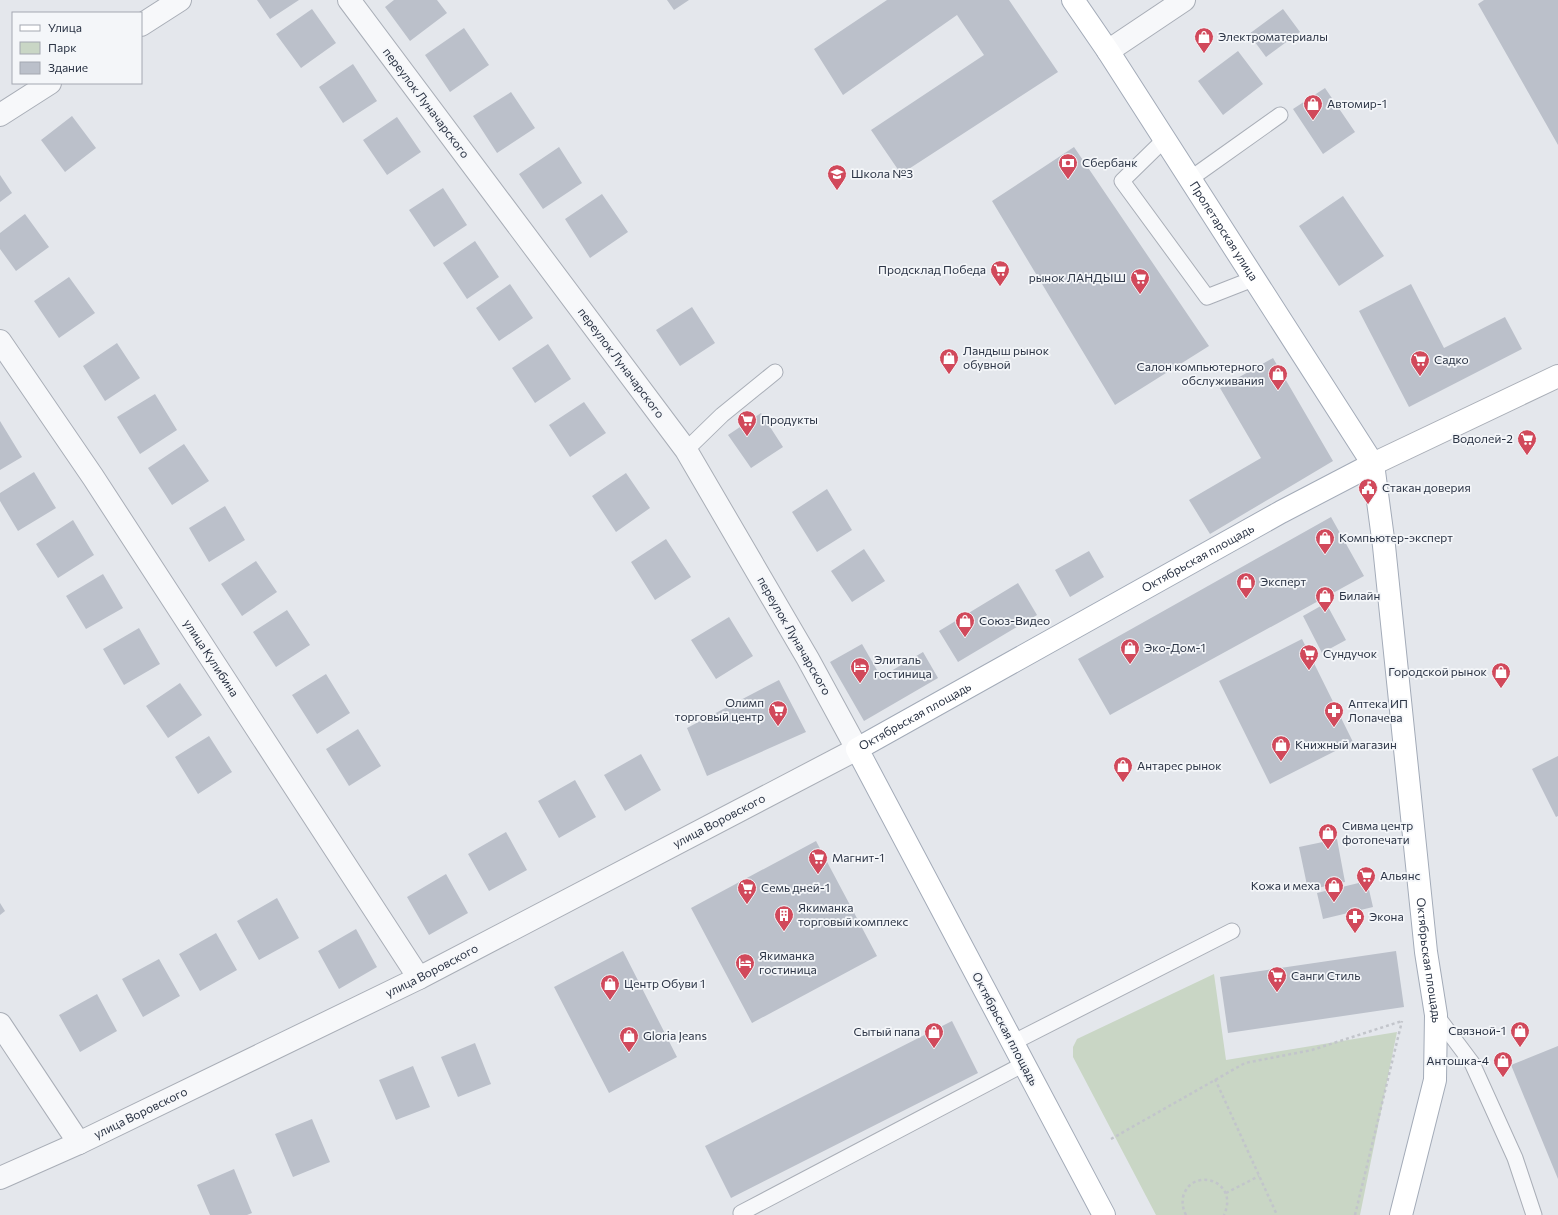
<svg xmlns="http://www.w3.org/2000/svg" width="1558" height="1215" font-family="Commissioner,sans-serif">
  <rect width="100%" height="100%" fill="#e4e7ec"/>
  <!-- green -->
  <path fill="#c9d6c5" d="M1214,974l12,86 171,-28 -37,183h-204l-83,-158v-10l4,-8z"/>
  <!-- building -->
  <path fill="#bbc0ca" d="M257,0h42l-29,19z
    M394,0h43l10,13 -37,28 -25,-34z
    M667,0h22l-15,10z
    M887,0h122l49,72 -157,102 -30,-44 113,-75 -27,-40 -114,80 -29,-46z
    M1484,0h74v145l-80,-141z
    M312,9l24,34 -35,25 -25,-34z
    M1283,9l17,23 -34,25 -17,-23z
    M464,28l25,37 -39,27 -25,-37z
    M1238,51l25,33 -40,31 -25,-34z
    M353,64l24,37 -34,22 -24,-36z
    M1325,88l30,44 -32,22 -30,-45z
    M511,92l24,36 -38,25 -24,-37z
    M72,116l24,32 -31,24 -24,-32z
    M397,117l24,35 -34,23 -24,-35z
    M559,147l23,36 -39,26 -24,-35z
    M1074,147l135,199 -94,59 -123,-204z
    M0,175l12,18 -12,9z
    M443,188l24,37 -33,22 -25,-37z
    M602,194l26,38 -38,26 -25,-39z
    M1343,196l41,60 -45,30 -40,-60z
    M25,214l24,33 -33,24 -16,-22v-16z
    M475,241l24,36 -32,22 -24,-36z
    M69,277l26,36 -36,25 -25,-37z
    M510,284l23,34 -34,23 -23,-33z
    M1411,284l33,64 61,-31 17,32 -113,58 -50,-96z
    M692,307l23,36 -35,23 -24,-36z
    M117,343l23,35 -35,23 -22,-35z
    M548,344l23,35 -36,24 -23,-35z
    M1273,358l60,103 -123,73 -21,-34 72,-42 -41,-70z
    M155,394l22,36 -37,24 -23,-37z
    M584,402l22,31 -36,24 -21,-32z
    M761,413l22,34 -32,21 -23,-33z
    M0,421l22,36 -22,13z
    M184,444l25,37 -37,24 -24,-37z
    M34,472l22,36 -38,23 -18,-30v-8z
    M626,473l24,35 -34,24 -24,-36z
    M827,489l25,41 -35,22 -25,-40z
    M225,506l20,34 -36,22 -20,-34z
    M1331,517l33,59 -254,139 -32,-56z
    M73,520l21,35 -36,23 -22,-34z
    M666,539l25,38 -36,23 -24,-38z
    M864,549l21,32 -33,21 -21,-31z
    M1089,551l15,26 -34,20 -15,-27z
    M256,561l21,31 -35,24 -21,-32z
    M103,574l20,34 -37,21 -20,-33z
    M1018,583l19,32 -79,47 -19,-31z
    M1326,603l20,37 -24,13 -19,-37z
    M287,610l23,35 -34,22 -23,-35z
    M729,617l24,39 -37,23 -25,-39z
    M139,628l21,36 -36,21 -21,-36z
    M1302,639l51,103 -83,42 -51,-103z
    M862,644l19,33 42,-25 15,26 -74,43 -34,-59z
    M326,674l24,39 -33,21 -25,-39z
    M779,680l27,52 -99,44 -20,-48z
    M180,683l22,32 -34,23 -22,-32z
    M358,729l23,37 -32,20 -23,-37z
    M209,736l23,36 -34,22 -23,-37z
    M641,754l20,36 -36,21 -21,-36z
    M1558,756v60l-2,1 -24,-48z
    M575,780l21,37 -37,21 -21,-37z
    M506,832l21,38 -38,21 -21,-37z
    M1337,839l8,43 -37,8 -9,-43z
    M816,841l61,115 -125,67 -61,-115z
    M446,874l22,39 -39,22 -22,-38z
    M1367,881l6,26 -50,12 -6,-26z
    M277,898l22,40 -40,22 -22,-39z
    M0,903l5,8 -5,4z
    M356,929l21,38 -38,22 -21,-38z
    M216,933l21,37 -37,21 -21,-37z
    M623,951l54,106 -68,36 -55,-106z
    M1396,951l8,56 -176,26 -8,-56z
    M159,959l21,37 -37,21 -21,-38z
    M97,994l20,37 -37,21 -21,-37z
    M952,1021l26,52 -247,125 -26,-52z
    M475,1043l16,41 -33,13 -17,-40z
    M1558,1046v133l-47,-114z
    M413,1066l17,41 -34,13 -17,-40z
    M312,1119l18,43 -37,15 -18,-43z
    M234,1169l18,44 -5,2h-37l-13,-30z"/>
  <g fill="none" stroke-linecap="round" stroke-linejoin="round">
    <defs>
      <path id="lane" d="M1165,139l-43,42 85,116 46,-18
        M1190,179l90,-64
        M686,450l36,-35 53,-43
        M1436,1015l36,48 43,95 19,57
        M1012,1043l220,-112
        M741,1213l283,-149"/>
      <g id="street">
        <path d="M141,25l39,-25"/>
        <path d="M1108,51l76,-51"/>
        <path d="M0,115l50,-32"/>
        <path id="s1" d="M0,341l93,136 326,501"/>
        <path d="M0,1024l79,119"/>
        <path id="s2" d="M0,1178l79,-35 340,-165 438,-229 -49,-90 -122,-209 -337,-450"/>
      </g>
      <path id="secondary" d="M1373,464l185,-88"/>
      <g id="primary">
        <path id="s3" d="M1073,0l35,51 265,413 11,82 42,406 10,63 -1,65 -34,135"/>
        <path id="s4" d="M1104,1215l-247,-466 424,-237 92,-48"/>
      </g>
    </defs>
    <!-- lane casing -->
    <use href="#lane" stroke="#a9aeb7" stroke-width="17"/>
    <!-- street casing -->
    <use href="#street" stroke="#a9aeb7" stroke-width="24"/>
    <!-- secondary casing -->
    <use href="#secondary" stroke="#a9aeb7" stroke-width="24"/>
    <!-- primary casing -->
    <use href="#primary" stroke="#a3abb8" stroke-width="24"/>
    <!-- path -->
    <path stroke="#c2c5cb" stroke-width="2.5" stroke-dasharray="3 3" stroke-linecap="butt" d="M1215,1079l62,136
      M1111,1139l134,-76 67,-13 90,-29
      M1226,1193l33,-17
      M1186,1215c-3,-6 -4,-11 -3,-18 8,-31 57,-17 41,18
      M1355,1215l47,-194"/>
    <!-- lane -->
    <use href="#lane" stroke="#f7f8fa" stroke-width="15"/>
    <!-- street -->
    <use href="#street" stroke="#f7f8fa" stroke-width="22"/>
    <!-- secondary -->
    <use href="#secondary" stroke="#fff" stroke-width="22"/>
    <!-- primary -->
    <use href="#primary" stroke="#fff" stroke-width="22"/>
  </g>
  <!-- icons -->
  <defs>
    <symbol id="shop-pin" viewBox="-11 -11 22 30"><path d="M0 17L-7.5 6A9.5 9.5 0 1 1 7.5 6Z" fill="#d1495b" stroke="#f4f6f9"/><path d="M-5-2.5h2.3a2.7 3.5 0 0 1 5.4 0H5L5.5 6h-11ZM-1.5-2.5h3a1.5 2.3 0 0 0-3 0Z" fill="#fff"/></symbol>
    <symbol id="bank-pin" viewBox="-11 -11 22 30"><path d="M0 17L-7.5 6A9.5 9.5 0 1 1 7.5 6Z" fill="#d1495b" stroke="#f4f6f9"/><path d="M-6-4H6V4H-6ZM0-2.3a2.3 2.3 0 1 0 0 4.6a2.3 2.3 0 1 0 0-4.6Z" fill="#fff"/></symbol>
    <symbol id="school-pin" viewBox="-11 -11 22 30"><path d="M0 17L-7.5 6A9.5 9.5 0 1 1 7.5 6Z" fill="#d1495b" stroke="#f4f6f9"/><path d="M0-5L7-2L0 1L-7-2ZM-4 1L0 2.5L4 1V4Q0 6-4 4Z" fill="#fff"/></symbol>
    <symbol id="supermarket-pin" viewBox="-11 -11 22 30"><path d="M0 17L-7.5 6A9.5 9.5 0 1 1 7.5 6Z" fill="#d1495b" stroke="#f4f6f9"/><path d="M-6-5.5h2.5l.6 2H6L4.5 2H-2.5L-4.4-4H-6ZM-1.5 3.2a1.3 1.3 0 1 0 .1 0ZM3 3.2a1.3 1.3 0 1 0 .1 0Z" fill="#fff"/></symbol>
    <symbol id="civic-pin" viewBox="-11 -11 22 30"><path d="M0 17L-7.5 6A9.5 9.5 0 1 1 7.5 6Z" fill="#d1495b" stroke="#f4f6f9"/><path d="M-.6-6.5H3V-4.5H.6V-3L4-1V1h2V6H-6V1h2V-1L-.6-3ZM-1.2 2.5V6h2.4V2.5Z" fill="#fff"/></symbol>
    <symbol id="hotel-pin" viewBox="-11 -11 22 30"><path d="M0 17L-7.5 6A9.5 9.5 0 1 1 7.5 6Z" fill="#d1495b" stroke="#f4f6f9"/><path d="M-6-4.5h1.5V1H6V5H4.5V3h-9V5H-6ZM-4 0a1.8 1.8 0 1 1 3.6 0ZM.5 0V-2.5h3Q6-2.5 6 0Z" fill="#fff"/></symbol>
    <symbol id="pharmacy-pin" viewBox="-11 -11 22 30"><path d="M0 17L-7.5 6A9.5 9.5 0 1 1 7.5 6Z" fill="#d1495b" stroke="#f4f6f9"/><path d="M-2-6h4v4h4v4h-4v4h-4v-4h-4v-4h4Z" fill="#fff"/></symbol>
    <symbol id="building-pin" viewBox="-11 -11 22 30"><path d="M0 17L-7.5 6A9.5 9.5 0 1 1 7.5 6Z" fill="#d1495b" stroke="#f4f6f9"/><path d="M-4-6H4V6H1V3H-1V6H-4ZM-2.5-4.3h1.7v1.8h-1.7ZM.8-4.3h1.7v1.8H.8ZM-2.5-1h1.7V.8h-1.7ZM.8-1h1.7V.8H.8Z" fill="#fff"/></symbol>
  </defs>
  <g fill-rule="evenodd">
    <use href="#shop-pin" x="1193" y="26" width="22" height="30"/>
    <use href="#shop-pin" x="1302" y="93" width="22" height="30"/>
    <use href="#bank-pin" x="1057" y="152" width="22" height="30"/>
    <use href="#school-pin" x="826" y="163" width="22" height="30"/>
    <use href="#supermarket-pin" x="989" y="259" width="22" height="30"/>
    <use href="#supermarket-pin" x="1129" y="267" width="22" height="30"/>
    <use href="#shop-pin" x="938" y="347" width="22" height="30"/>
    <use href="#supermarket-pin" x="1409" y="349" width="22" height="30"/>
    <use href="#shop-pin" x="1267" y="363" width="22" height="30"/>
    <use href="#supermarket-pin" x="736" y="409" width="22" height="30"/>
    <use href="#supermarket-pin" x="1516" y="428" width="22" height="30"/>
    <use href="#civic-pin" x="1357" y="477" width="22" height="30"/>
    <use href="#shop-pin" x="1314" y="527" width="22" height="30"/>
    <use href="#shop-pin" x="1235" y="571" width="22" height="30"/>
    <use href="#shop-pin" x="1314" y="585" width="22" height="30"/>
    <use href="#shop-pin" x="954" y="610" width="22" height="30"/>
    <use href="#shop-pin" x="1119" y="637" width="22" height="30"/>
    <use href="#supermarket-pin" x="1298" y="643" width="22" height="30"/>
    <use href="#hotel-pin" x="849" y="656" width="22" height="30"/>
    <use href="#shop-pin" x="1490" y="661" width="22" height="30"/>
    <use href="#supermarket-pin" x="767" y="699" width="22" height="30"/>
    <use href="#pharmacy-pin" x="1323" y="700" width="22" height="30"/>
    <use href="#shop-pin" x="1270" y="734" width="22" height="30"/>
    <use href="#shop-pin" x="1112" y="755" width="22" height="30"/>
    <use href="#shop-pin" x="1317" y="822" width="22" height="30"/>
    <use href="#supermarket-pin" x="807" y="847" width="22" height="30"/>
    <use href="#supermarket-pin" x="1355" y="865" width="22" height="30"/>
    <use href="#shop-pin" x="1323" y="875" width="22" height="30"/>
    <use href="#supermarket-pin" x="736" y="877" width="22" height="30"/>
    <use href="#building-pin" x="773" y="904" width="22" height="30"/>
    <use href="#pharmacy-pin" x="1344" y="906" width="22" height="30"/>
    <use href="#hotel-pin" x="734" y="952" width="22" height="30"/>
    <use href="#supermarket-pin" x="1266" y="965" width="22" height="30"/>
    <use href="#shop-pin" x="599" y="973" width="22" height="30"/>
    <use href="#shop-pin" x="1509" y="1020" width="22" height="30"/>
    <use href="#shop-pin" x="923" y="1021" width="22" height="30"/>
    <use href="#shop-pin" x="618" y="1025" width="22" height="30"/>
    <use href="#shop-pin" x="1492" y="1050" width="22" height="30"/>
  </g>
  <g text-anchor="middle" stroke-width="3.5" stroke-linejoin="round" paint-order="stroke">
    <!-- poi labels -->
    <g font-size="12" fill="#2b3445" stroke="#f4f6f9" text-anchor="start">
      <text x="1218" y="41">Электроматериалы</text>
      <text x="1327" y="108">Автомир-1</text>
      <text x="1082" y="167">Сбербанк</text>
      <text x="851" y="178">Школа №3</text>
      <text x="986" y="274" text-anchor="end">Продсклад Победа</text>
      <text x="1126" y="282" text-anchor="end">рынок ЛАНДЫШ</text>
      <text x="963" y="355">Ландыш рынок<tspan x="963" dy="14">обувной</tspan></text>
      <text x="1434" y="364">Садко</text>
      <text x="1264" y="371" text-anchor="end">Салон компьютерного<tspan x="1264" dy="14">обслуживания</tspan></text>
      <text x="761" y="424">Продукты</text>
      <text x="1513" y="443" text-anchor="end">Водолей-2</text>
      <text x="1382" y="492">Стакан доверия</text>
      <text x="1339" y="542">Компьютер-эксперт</text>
      <text x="1260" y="586">Эксперт</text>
      <text x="1339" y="600">Билайн</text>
      <text x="979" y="625">Союз-Видео</text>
      <text x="1144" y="652">Эко-Дом-1</text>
      <text x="1323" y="658">Сундучок</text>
      <text x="874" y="664">Элиталь<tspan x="874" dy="14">гостиница</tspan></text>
      <text x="1487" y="676" text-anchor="end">Городской рынок</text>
      <text x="764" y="707" text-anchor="end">Олимп<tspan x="764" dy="14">торговый центр</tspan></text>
      <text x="1348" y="708">Аптека ИП<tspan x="1348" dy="14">Лопачева</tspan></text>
      <text x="1295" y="749">Книжный магазин</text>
      <text x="1137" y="770">Антарес рынок</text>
      <text x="1342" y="830">Сивма центр<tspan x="1342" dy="14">фотопечати</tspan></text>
      <text x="832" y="862">Магнит-1</text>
      <text x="1380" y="880">Альянс</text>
      <text x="1320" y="890" text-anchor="end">Кожа и меха</text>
      <text x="761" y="892">Семь дней-1</text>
      <text x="798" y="912">Якиманка<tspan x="798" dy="14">торговый комплекс</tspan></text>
      <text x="1369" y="921">Экона</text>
      <text x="759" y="960">Якиманка<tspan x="759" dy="14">гостиница</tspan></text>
      <text x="1291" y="980">Санги Стиль</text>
      <text x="624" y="988">Центр Обуви 1</text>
      <text x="1506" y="1035" text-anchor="end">Связной-1</text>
      <text x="920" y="1036" text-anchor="end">Сытый папа</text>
      <text x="643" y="1040">Gloria Jeans</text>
      <text x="1489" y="1065" text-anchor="end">Антошка-4</text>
    </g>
    <!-- street labels -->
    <g font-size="12" fill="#2b3445" stroke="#f4f6f9">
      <text transform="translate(426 103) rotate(53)" y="4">переулок Луначарского</text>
      <text dy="4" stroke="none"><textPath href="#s3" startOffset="276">Пролетарская улица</textPath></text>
      <text transform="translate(621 363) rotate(53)" y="4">переулок Луначарского</text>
      <text dy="4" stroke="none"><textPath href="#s4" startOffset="918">Октябрьская площадь</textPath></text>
      <text transform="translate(794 636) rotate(60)" y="4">переулок Луначарского</text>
      <text dy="4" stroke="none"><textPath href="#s1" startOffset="381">улица Кулибина</textPath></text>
      <text dy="4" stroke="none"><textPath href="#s4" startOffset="594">Октябрьская площадь</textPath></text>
      <text dy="4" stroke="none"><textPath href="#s2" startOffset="803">улица Воровского</textPath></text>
      <text dy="4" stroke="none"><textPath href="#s3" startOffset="1052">Октябрьская площадь</textPath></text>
      <text dy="4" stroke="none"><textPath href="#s2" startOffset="479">улица Воровского</textPath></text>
      <text transform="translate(1005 1029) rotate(62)" y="4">Октябрьская площадь</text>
      <text dy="4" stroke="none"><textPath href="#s2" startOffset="155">улица Воровского</textPath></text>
    </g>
  </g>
  <!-- legend -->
  <rect x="12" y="12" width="130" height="72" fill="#f4f6f9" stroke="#a4a8b1"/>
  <rect x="20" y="25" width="20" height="6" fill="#ffffff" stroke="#a4a8b1"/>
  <text x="48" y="32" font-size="12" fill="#2b3445">Улица</text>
  <rect x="20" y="42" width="20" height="12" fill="#c9d6c5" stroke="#a4a8b1"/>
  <text x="48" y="52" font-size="12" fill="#2b3445">Парк</text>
  <rect x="20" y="62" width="20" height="12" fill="#bbc0ca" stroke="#a4a8b1"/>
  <text x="48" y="72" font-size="12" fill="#2b3445">Здание</text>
</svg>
